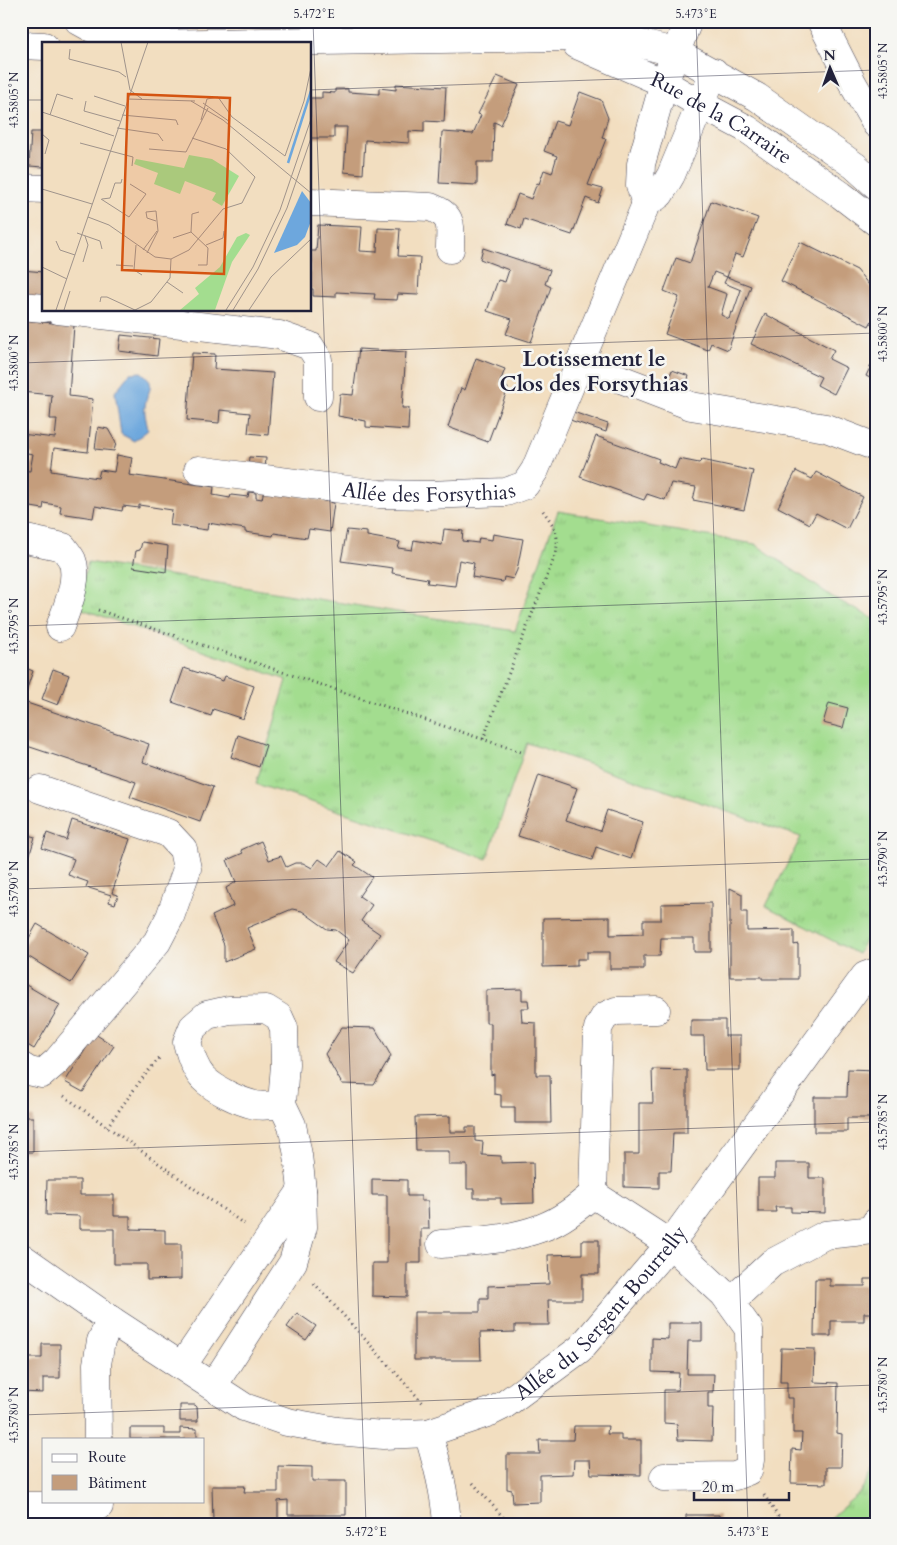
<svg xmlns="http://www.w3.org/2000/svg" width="897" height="1545" font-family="Cardo,serif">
  <defs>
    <pattern id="grass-tufts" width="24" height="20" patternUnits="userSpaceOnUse" patternTransform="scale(1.25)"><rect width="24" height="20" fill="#a3dd8f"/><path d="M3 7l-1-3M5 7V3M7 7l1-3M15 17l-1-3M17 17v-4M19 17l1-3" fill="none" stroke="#8cbd7c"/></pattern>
  </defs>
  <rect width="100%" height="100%" fill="#f6f6f2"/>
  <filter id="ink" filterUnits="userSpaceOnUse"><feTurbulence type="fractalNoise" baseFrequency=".02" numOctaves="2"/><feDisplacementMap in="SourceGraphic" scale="10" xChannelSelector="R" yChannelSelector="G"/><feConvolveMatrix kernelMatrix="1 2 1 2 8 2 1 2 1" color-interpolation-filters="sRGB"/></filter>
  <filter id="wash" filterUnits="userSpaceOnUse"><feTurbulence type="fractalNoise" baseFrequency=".0096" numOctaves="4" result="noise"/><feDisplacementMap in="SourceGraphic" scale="20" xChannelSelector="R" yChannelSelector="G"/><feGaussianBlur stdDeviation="1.12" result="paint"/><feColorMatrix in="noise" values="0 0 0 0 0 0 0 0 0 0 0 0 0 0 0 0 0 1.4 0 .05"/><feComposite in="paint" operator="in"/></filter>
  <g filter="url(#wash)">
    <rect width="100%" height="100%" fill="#f2dec0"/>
    <!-- grass -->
    <path fill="url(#grass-tufts)" stroke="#628065" d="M558,511l197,33 79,54 42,22v299l-18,35 -92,-48 35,-69 -274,-94 -40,116 -231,-75 31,-104 -211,-73 12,-45 427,69z
      M876,1465v59h-52l36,-32z"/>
    <!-- water -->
    <path fill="#6da7dd" stroke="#48648c" d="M141,372c18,13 5,19 4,35 -1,7 2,16 3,23l-14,11 -13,-7 -6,-42 15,-19z"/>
    <g id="blocks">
      <!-- building -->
      <path fill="#c49d7c" d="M497,76l22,9 -18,40 -7,-3 -1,40h-16v23l-38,-2 3,-51 31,2 8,-19 -3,-1z
        M396,84l50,3 -2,35 -20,-1v11l-15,-1v12l-44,-3 -2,34 -19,-2 3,-45h-13v11h-24v-40h12v-6l13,1v-4h13v3l31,2v-6l17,2z
        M580,92l21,8 7,18 -6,20 4,1 -18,46 15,4 -5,14 -12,-5 -14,37 -48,-16 -3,10 -14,-5 11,-30 13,5 6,-16 2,1 5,-14 8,3 5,-17 -13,-5 11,-30 13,4z
        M31,132h13v35l-15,-1z
        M711,201l47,17 -15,39 -8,-3 -8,23 -13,-5 -6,15 19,7 -6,21 8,4 2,-7 2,1 8,-23 -17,-7 3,-6 24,9 -23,64 -17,-7 -3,7 -43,-16 14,-37 -15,-6 12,-33 14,5z
        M318,225l44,2 -2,24 17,1 1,-24 22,1 -2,27 22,1 -2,38 -20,-1 -1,6 -23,-1 1,-5 -39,-2v5l-23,-1v-7h-3v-38h6z
        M800,242l57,28 19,24v19l-7,13 -88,-45z
        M483,248l67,22 -5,14 6,3 -20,55 -25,-8 6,-15 -25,-8 11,-31 7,2 4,-12 -29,-11z
        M22,270l22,2v30l-23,-2z
        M765,314l69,36 -5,9 18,9 -13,26 -17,-9 4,-8 -70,-33z
        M21,320l53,5 -5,71 24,3 -5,53 -34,-4 -3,23 47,7 2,-8 14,2 3,-17 15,3 -3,17 85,12 -1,8 17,3 1,-3 17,2 1,-5 7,1v5l6,1 2,-10 70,14 -4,29 -21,-3 -2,9 -33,-5 -1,3 -28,-4v-3l-37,-6 -1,7 -37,-5 2,-15 -33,-5v3l-16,-2 -1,5 -27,-5 -2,12 -33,-5 1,-7 -17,-3 -1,6 -18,-3v-5l-4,-1v-30l9,1 3,-17 -12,-2v-18l34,4 2,-19h-7l2,-24 -31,-3z
        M121,335l38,4 -2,17 -38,-5z
        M359,349l47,3 -4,56h7l-1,22 -42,-3v-6l-28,-5 2,-22 13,1z
        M192,353l23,1 -1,15 59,4 -5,62 -20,-2 2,-20 -30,-3 -1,13 -32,-3z
        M876,355v26l-10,-5z
        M476,358l29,11 -6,16 9,3 -20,54 -40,-15 13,-39 4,2z
        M672,370l17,6 -5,14 -17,-7z
        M573,412l35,12 -2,8 -36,-12z
        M98,427l10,2 8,14 -2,8 -19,-2z
        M596,436l63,23 -1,3 17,7 4,-10 20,4 3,-3 51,11 -9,39 -51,-10 3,-13 -25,-4 -6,17 -18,-6 -3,6 -64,-23z
        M249,457l17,1 -1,13 -17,-2z
        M796,471l16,8 4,-7 47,25 -16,32 -31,-16 -6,11 -32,-17z
        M444,529l19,2 -1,10 16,2 1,-5 13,2 1,-6 30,5 -6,31 -4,9 -9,-2 -1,5 -31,-5 2,-14 -15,-3 -4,26 -28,-3 1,-4 -36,-6 1,-5 -52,-7 6,-31 20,2v4l33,6 -2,6 14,2 2,-10 28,5z
        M142,542l26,4 -2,26 -33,-5 3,-16 4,-1z
        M21,547l5,1 -4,19h-1z
        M21,666l12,5 -7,20 -5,-1z
        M184,668l39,13 2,-5 29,10 -11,33 -30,-10 -2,7 -39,-14z
        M53,669l16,6 -11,30 -16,-6z
        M21,701l128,43 -6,18 70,25 -13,35 -70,-25 6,-15 -115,-38z
        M829,703l19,5 -5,20 -20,-5z
        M238,735l28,10 -7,22 -28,-10z
        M539,775l38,13 -11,32 34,11 7,-21 36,12 -12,37 -35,-12 -4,13 -74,-24z
        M72,820l58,19 -18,54 6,2 -3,9 -6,-2 2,-7 -25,-8 2,-5 -20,-7 6,-16 -32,-11 5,-15 19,7z
        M21,833l14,4 -12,40h-2z
        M261,841l8,19 12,-4 5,11 9,-4h8l9,5 7,-9 10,7 11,-15 17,11 -3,3 18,12 -13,19 13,9 -11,16 19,13 -27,39 -19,-11 15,-22 -13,-10 -9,-1 -25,-18 -10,-2 -45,19 9,21 -32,13v-17l-12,-29 21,-10 -7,-18 10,-6 -9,-22 16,-7 -2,-3z
        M730,888l12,6v18h5v19l47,-1v15l4,-1v35h-36v-2h-32z
        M711,903v49h-17v-14h-33l-1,18h-16v13h-34v-17h-23v7h-10v7l-34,1v-49l67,-1v18l33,-1v-14h18v-16z
        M37,924l52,31 -18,28 -50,-31z
        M21,982l39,23 -26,44 -13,-8z
        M522,989v11h6l1,8h-8l1,14 14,1v52h14l1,48h-36v-16h-14v-12l-7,-1v-20l-3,1v-52h-5v-33z
        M691,1020h34v16h15v34h-35l-1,-34h-13z
        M342,1027l33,1 16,28 -17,29 -32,-1 -17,-30z
        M95,1034l19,12 -31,46 -18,-10z
        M652,1069l35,1v63h-14l-2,38h-12v17l-35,-1v-33h15v-51h14z
        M848,1069l28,1v48h-29v14h-33v-35h33z
        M450,1116v16h16v-5h9v14l8,1 -1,13 19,1v7l32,-1 1,41 -33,1v-6h-27v-9h-7v-24h-18v-14h-33l-1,-34z
        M21,1117h12v35h-12z
        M775,1163h34v15h16v35l-34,-1v-5h-16l1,5h-18v-34h17z
        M372,1179l35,1v16h14v5h7l1,28h-8v34h-14v34l-35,-1v-33h15v-68h-15z
        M47,1180h33v15h34v21h16v13l35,1v14h16v35l-34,1v-16h-33v-35h-34v-13l-34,-1z
        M582,1240h17v34h-17v26h-34l1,25h-34v7l-35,1 1,27h-67v-48h66v-14h8v-12l61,-2 -1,-29 34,-1z
        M815,1279h15v7h35v-7h11v34h-12v8h-33v15h-17z
        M297,1313l19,13 -10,14 -19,-13z
        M668,1323h34v18h-14l-1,33h27l-1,18h-5v16h5l-1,33 -34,-1 -1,-16 -13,-1v-33h14l1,-17 -27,-1v-34l16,1z
        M21,1343h5v15h16v-14h18v34h-17v15l-22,-1z
        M781,1348l34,1 -1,33 24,1 -1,50 5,1 -1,33h-15v17l-35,-1 1,-34 9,1 1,-17h-9v-35h-6v-16h-7z
        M180,1405h15l2,2 1,14h-18z
        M574,1426h34l-1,8h14v6h20v35l-50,-1 -1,-14h-16l-1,14 -33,1v27l-27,1 -1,-13 -5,-1v-35h33l-1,-14h34z
        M130,1428h34v6h16v-6l17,1v10h-67z
        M278,1466l34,1v14h34v34h-58v-15l-10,1v23h-34l-1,-3h-30l-1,-35h33l-1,6h34z
        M686,1515h33v9h-33z"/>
    </g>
  </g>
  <g filter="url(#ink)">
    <use href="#blocks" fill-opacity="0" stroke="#413e4f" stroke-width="1"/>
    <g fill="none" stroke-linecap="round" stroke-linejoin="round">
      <defs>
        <g id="minor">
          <path d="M79,21l20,11 51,12"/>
          <path d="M821,21l32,63 23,40"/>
          <path d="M152,44l405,-7 67,3 51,12 82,45 98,69 21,19"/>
          <path d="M21,45l23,1"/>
          <path id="s1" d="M577,45l87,38 36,21 47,25 94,66 35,27"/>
          <path d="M21,188l23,1"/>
          <path d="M310,202l120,5c25,9 20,20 20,42"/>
          <path d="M646,204l-6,-19 1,-21 23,-81 24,-62"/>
          <path d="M21,306l23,2"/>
          <path d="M58,310l221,25 31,11 8,13v38"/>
          <path d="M579,363l112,43 135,22 50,19"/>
          <path id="s2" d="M198,470l181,24 49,1 78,-3 19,-7 10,-15 111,-266 14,-10 11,-19 43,-103"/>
          <path d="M21,538l42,9c3,4 7,9 9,13 8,19 -6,50 -12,67"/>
          <path d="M656,1010l-40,1 -11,5 -7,12 -5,166 77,50 54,50 25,35 1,131 -2,11 -13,5 -71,1"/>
          <path d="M21,1066l8,5 13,3 15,-13 100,-119 13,-25 17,-48 -4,-20 -15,-16 -128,-44"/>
          <path d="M441,1244c34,-3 68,-4 100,-16 20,-7 37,-21 52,-34"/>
          <path id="s3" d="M21,1257l90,63 133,87 43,15 50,9 46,4 45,-2 62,-21 14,-7 76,-56 90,-105 195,-268 11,-4"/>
          <path d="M730,1302l42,-39 53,-28 49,-5 2,-8"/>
          <path d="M182,1366l120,-176"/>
          <path d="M213,1386l80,-124 10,-35 -1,-37 -4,-35 -6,-30 -10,-21 3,-40 -1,-36 -5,-11 -13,-8 -37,1 -22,5 -14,12 -6,15c3,12 7,26 16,36 12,12 35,23 52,27 8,2 19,0 27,-1"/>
          <path d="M428,1433c9,30 17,59 19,91"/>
          <path d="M98,1439l-1,-75 4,-23 10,-21"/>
          <path d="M21,1506h78"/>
        </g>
      </defs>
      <!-- minor casing -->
      <use href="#minor" stroke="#413e4f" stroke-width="29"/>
      <!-- path -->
      <path stroke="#413e4f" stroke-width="3" stroke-dasharray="1 4" stroke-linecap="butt" d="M98,610l426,143
        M483,739l73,-186c4,-22 -3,-28 -15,-45
        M64,1096l180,128
        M107,1127l34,-47 19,-23
        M314,1283l110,121
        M473,1483l36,41
        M764,1495l19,29"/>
      <!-- minor -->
      <use href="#minor" stroke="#fff" stroke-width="28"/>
    </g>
  </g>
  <!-- ticks -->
  <path fill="none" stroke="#22223b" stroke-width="1" stroke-opacity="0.45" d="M313,21l53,1503M696,21l52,1503M310,90l566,-20M21,100h23M21,363l855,-30M21,626l855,-30M21,889l855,-30M21,1152l855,-30M21,1415l855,-30"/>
  <g text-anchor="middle" stroke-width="5" stroke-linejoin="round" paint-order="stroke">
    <!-- street labels -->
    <g font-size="21" fill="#22223b" stroke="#f6f6f2">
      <text dy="7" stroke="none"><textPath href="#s1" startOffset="162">Rue de la Carraire</textPath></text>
      <text dy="7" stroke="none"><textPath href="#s2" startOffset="232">Allée des Forsythias</textPath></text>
      <text dy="7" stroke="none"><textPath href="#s3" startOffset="672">Allée du Sergent Bourrelly</textPath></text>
    </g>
    <!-- neighbourhood labels -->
    <g font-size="22" font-weight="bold" fill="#22223b" stroke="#f6f6f2">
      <text x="594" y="366">Lotissement le<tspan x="594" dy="25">Clos des Forsythias</tspan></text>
    </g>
  </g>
  <!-- overview -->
  <g transform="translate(42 42)">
    <rect width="269" height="269" fill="#f2dec0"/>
    <path d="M147,113l23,4 27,17 -17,30 -10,-6 4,-7 -31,-12 -5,13 -26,-10 4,-11 -24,-9 2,-5 48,9zM204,191l4,2 -18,27 -17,48h-35l19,-16 -4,-6 25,-21 17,-30z" fill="#a3dd8f"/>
    <path d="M260,149l9,12v18l-6,16 -8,8 -23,8z" fill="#6da7dd"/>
    <path fill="none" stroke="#6da7dd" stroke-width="2.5" d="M246,121l23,-72"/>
    <path fill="none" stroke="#9f938b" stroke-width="1" d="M79,0l9,48 12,9M28,7l-1,10 50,13 7,5M52,54l31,10M85,57l68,2M44,59l-2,10 36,10M149,59l32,19 88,73M161,61l27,19M0,70l72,24M8,73l7,-21 16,5M80,73l54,5 2,5M159,78l6,-21 11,-2 14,20 53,39 19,-55 7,-33M75,86l41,6 5,7M0,92l7,6 -4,14M38,101l53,14 -1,9M107,107l37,3 22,-44M0,147l50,15M59,157l28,18 17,-23 -16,-10M60,157l8,-1 5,-15h6l1,-4M46,175l21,8 46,32 16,2 18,-9 34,-41 19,-6 13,-26 -29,-28 -34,-11M35,191l23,8 2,8M131,196l18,-6M14,199l4,9 15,5M94,203l-2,25 8,5M164,203l17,-7 1,-7M101,208l14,-19M105,211l11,-22 -2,-20 -10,1 1,6 9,3M41,220l5,-17 -3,-9M74,223l17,1M156,223h9l1,-17 -17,-16 1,-18 7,-2M0,225l25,12M125,240l16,11M58,260l1,-5h6l28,13M14,268l92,-268M22,268l6,-19M93,268l16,-8 19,-24 1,-19M184,268l27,-43 27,-57 31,-91M191,268l25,-41 29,-61 24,-70M207,268l22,-33 40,-38"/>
    <path fill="#d45411" fill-opacity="0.15" stroke="#d45411" stroke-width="2.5" d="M86,52l102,4 -6,176 -102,-4z"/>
    <rect width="269" height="269" fill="none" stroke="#22223b" stroke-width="2.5"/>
  </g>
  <!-- margin -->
  <rect width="897" height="1545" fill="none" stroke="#f6f6f2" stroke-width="55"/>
  <!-- legend -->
  <rect x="42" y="1438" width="162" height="65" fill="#f6f6f2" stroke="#a1a1a9"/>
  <rect x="52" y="1454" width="25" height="8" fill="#ffffff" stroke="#a1a1a9"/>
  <text x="88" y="1462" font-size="15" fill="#22223b">Route</text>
  <rect x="52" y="1475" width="25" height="15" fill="#c49d7c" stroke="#a1a1a9"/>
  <text x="88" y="1488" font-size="15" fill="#22223b">Bâtiment</text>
  <!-- north arrow -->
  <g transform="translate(830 68) rotate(358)" stroke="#f6f6f2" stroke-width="4" paint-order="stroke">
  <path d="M0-4L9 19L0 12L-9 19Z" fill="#22223b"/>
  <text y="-8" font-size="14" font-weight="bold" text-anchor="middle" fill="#22223b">N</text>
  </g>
  <!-- scale -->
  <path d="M694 1492v8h95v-8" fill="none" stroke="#22223b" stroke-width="2.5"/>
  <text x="702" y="1492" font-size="15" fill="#22223b" stroke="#f6f6f2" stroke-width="4" paint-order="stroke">20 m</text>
  <rect x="28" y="28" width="842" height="1490" fill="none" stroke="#22223b" stroke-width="2"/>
  <g font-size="12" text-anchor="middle" fill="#22223b">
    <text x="314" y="18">5.472°E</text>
    <text x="696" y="18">5.473°E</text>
    <text transform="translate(883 71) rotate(-90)" y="4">43.5805°N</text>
    <text transform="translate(14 100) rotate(-90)" y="4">43.5805°N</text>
    <text transform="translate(883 334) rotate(-90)" y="4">43.5800°N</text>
    <text transform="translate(14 363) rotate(-90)" y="4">43.5800°N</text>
    <text transform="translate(883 597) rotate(-90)" y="4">43.5795°N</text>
    <text transform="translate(14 626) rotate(-90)" y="4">43.5795°N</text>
    <text transform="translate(883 859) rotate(-90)" y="4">43.5790°N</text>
    <text transform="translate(14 889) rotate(-90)" y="4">43.5790°N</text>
    <text transform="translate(883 1122) rotate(-90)" y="4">43.5785°N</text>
    <text transform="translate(14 1152) rotate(-90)" y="4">43.5785°N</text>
    <text transform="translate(883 1385) rotate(-90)" y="4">43.5780°N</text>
    <text transform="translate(14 1415) rotate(-90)" y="4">43.5780°N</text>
    <text x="366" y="1536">5.472°E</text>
    <text x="748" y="1536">5.473°E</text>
  </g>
</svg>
